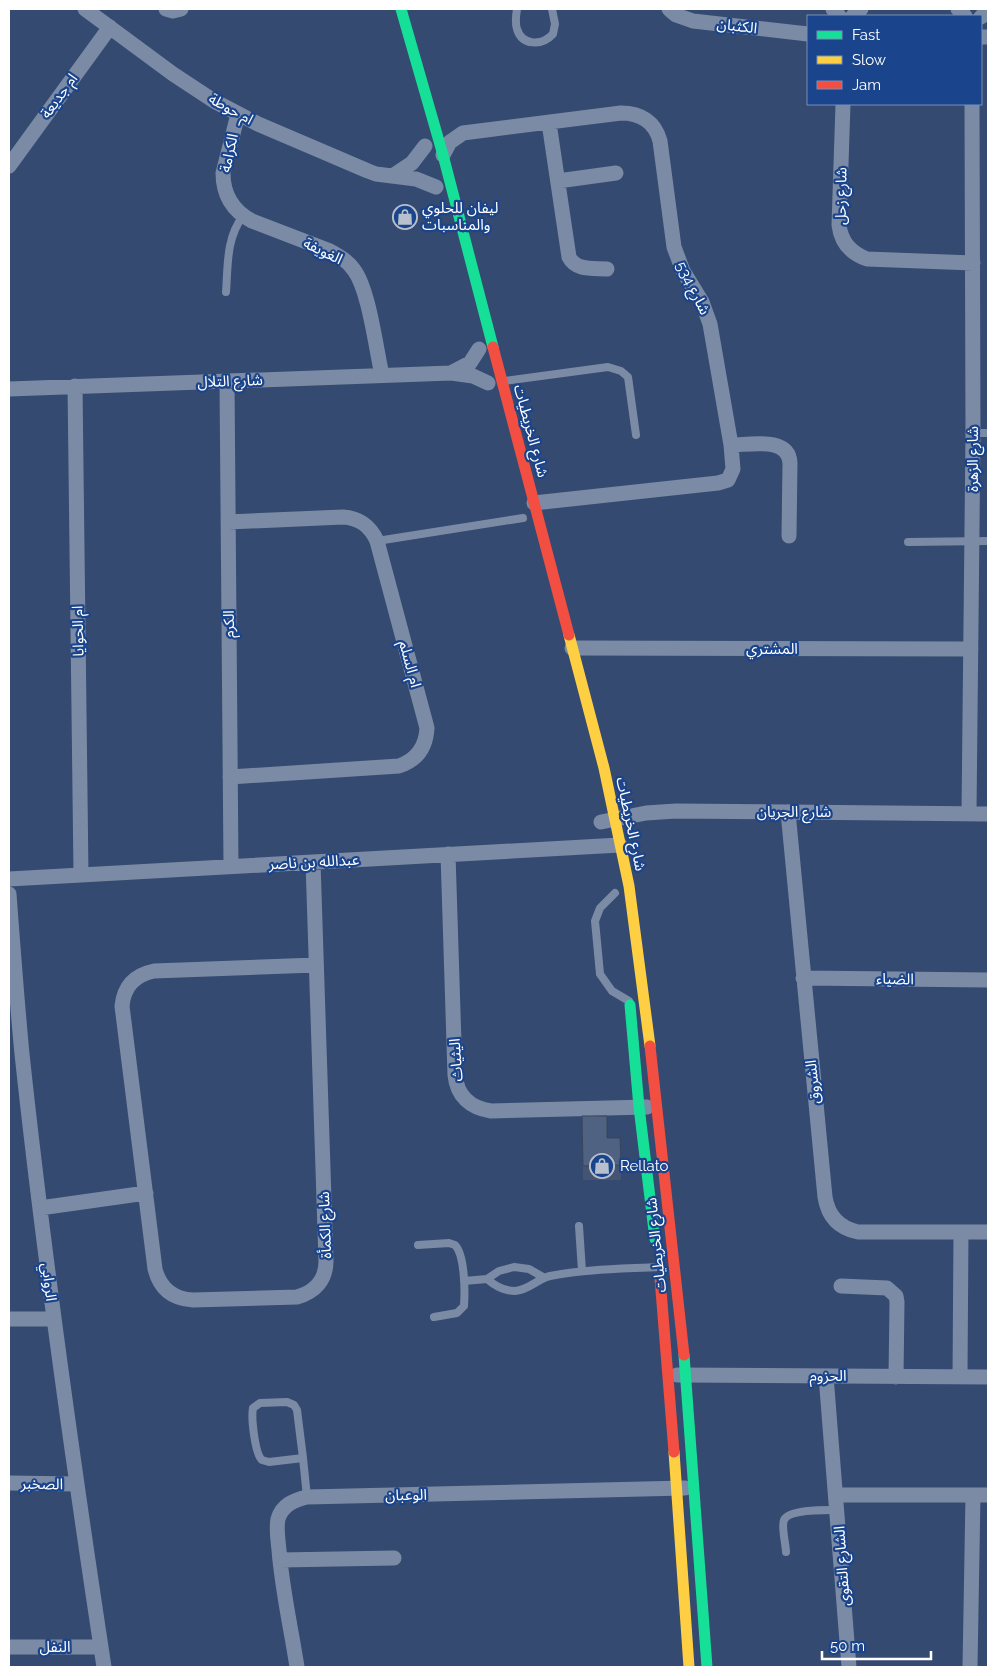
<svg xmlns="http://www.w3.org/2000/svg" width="997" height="1676" font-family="Raleway,'Noto Sans Arabic',sans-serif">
  <rect width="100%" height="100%" fill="#344a71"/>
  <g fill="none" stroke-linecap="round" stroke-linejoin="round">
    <!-- lane -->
    <path stroke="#7b8ba5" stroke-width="8" d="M517,9c-1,6 -2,14 0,20 5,17 25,17 36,5l2,-10 -3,-15
      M226,292c2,-26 0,-54 17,-76
      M504,381l104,-14 13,4 7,6 8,58
      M973,433h15
      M377,541l146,-23
      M908,542l80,-1
      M615,893l-15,15 -5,13 5,53 12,17 17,10
      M579,1226l3,45
      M418,1245l31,-2 6,2c10,10 10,47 9,61l-7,7 -23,4
      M487,1279c8,7 17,12 28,12 14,-1 22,-12 35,-15 36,-7 72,-7 109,-9
      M464,1281l23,-2 12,-8 15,-4 15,2 14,8
      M287,1402l7,3 3,5 6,48 -34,4 -7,-2c-7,-6 -11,-42 -9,-52l7,-5z
      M303,1458l4,39
      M786,1552c0,-7 -5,-26 -2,-32 5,-11 41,-10 53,-10"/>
    <!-- street -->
    <path stroke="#7b8ba5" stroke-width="15" d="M85,9l88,65 41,27 44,23 110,47 8,3 40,5 20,8
      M166,9l7,2 8,-2
      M669,9l7,6 17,6 115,13
      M833,9l6,7
      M958,9l7,7
      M853,16l8,-7
      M981,17l7,-6
      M981,37h7
      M843,104l-4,121c2,17 11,28 28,34l106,4
      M238,114l-15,59c0,22 10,38 29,48l78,30c9,5 18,10 24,19 15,20 22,79 28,105
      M549,123l20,134c7,14 24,11 38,12
      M443,155l7,-13 13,-9 158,-20c20,0 34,9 39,28l14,106 9,24 19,31 8,22 21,121 2,24 -5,11 -10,3 -184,20
      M9,166l101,-139
      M394,175l18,-12 13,-17
      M558,181l58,-8
      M451,373l19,-10 9,-14
      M227,381l4,485
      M75,386l6,489
      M9,389l442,-16 22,3 15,7
      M731,445c18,0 58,-9 59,18l-1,73
      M228,522l115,-5c17,1 27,9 34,24l50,187c-1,19 -10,32 -28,38l-169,11
      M572,648l399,1
      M788,812l37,385c3,19 14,31 33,35h130
      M969,813l4,-380 -1,-329
      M601,822l45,-9 30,-2 312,3
      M448,854l7,221c2,21 15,33 36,36l156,-4
      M313,862l13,399c0,19 -11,31 -29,36l-104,3c-20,-1 -33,-11 -38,-31l-33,-263c2,-20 13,-31 32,-35l162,-6
      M9,879l611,-34
      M9,894c4,54 8,107 13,160 22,205 51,409 82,613
      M803,978l185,2
      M40,1208l106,-15
      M841,1286l46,2 9,8 1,6 -1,75
      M9,1319h45
      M677,1375l311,2
      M826,1376l23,291
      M960,1377l1,-145
      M9,1483l67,1
      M836,1495h152
      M280,1560l114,-2
      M9,1647h92
      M297,1667c-6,-39 -15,-78 -18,-117 -1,-10 -3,-21 -1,-31 4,-14 16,-19 29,-22l378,-9
      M970,1667l3,-172"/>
    <!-- fast -->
    <path stroke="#16e098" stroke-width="11" d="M401,9l42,146 50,192
      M630,1005l9,102 16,132
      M684,1355l23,312"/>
    <!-- slow -->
    <path stroke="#ffcf43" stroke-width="11" d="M569,635l35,133 25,118 21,160
      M674,1452l15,215"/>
    <!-- jam -->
    <path stroke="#f24e42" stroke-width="11" d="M493,347l76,288
      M650,1046l34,309
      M660,1278l14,174"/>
  </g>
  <!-- wall -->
  <path fill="#455470" d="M582,1116l39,49v15h-38z"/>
  <!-- building -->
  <path fill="#506282" stroke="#38455b" d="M582,1116h25v22h13l1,27 -38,1z"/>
  <!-- icons -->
  <defs>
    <symbol id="shop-ring" viewBox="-11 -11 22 22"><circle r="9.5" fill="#1a448b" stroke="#b8c0cd" stroke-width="1.5"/><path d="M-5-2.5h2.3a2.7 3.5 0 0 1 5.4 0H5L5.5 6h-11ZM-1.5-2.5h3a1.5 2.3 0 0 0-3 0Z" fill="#b8c0cd"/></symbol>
  </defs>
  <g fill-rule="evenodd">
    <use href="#shop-ring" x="391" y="203" width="28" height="28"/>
    <use href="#shop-ring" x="588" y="1152" width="28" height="28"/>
  </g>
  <g text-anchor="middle" stroke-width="4.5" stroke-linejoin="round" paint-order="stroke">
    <!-- street labels -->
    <g font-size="15" fill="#fff" stroke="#1a448b">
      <text transform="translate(737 26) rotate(7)" y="5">الكثبان</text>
      <text transform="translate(59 96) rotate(-54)" y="5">ام جديعة</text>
      <text transform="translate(231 109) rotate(29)" y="5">ام حوطة</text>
      <text transform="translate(229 153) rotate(-78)" y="5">الكرامة</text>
      <text transform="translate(841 196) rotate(-89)" y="5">شارع زحل</text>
      <text transform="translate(323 251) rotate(26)" y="5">الغويفة</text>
      <text transform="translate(693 288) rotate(63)" y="5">شارع 534</text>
      <text transform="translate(230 381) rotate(-2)" y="5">شارع التلال</text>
      <text transform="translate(531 431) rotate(75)" y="5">شارع الخريطيات</text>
      <text transform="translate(973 459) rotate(-90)" y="5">شارع الزهرة</text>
      <text transform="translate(229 624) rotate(-90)" y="5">الكرم</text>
      <text transform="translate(78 631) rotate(-91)" y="5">ام الحوايا</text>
      <text x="772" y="654">المشتري</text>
      <text transform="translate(410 664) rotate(75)" y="5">ام السلم</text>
      <text x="794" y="817">شارع الجريان</text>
      <text transform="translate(631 824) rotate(78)" y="5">شارع الخريطيات</text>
      <text transform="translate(314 862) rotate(-3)" y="5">عبدالله بن ناصر</text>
      <text transform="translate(895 979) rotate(1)" y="5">الضياء</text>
      <text transform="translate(456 1060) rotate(-94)" y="5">اليثياث</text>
      <text transform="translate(813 1082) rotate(-96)" y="5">الشروق</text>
      <text transform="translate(325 1225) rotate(-92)" y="5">شارع الكمأة</text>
      <text transform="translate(656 1245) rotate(-96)" y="5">شارع الخريطيات</text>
      <text transform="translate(49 1282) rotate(83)" y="5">الروابي</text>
      <text x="828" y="1381">الحزوم</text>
      <text transform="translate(42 1484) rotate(1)" y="5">الصخبر</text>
      <text transform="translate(406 1495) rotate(-1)" y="5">الوعبان</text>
      <text transform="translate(842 1566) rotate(-94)" y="5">الشارع التقوى</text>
      <text x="55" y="1652">النفل</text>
    </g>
    <!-- poi labels -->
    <g font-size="15" fill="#fff" stroke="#1a448b" text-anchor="start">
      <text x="422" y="213">ليفان للحلوي<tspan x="422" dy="17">والمناسبات</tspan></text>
      <text x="620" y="1171">Rellato</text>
    </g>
  </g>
  <!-- border -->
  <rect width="997" height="1676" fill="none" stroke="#ffffff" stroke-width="20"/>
  <!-- legend -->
  <rect x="807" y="15" width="175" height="90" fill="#1a448b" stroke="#768fb9"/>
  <rect x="817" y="31" width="25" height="8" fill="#16e098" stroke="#768fb9"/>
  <text x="852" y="40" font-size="15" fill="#ffffff">Fast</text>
  <rect x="817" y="56" width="25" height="8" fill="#ffcf43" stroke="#768fb9"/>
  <text x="852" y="65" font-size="15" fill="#ffffff">Slow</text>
  <rect x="817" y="81" width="25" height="8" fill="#f24e42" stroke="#768fb9"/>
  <text x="852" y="90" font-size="15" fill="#ffffff">Jam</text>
  <!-- scale -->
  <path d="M822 1651v8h109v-8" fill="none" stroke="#ffffff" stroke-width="2.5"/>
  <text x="830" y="1651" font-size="15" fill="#ffffff" stroke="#1a448b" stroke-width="4" paint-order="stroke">50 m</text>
</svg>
